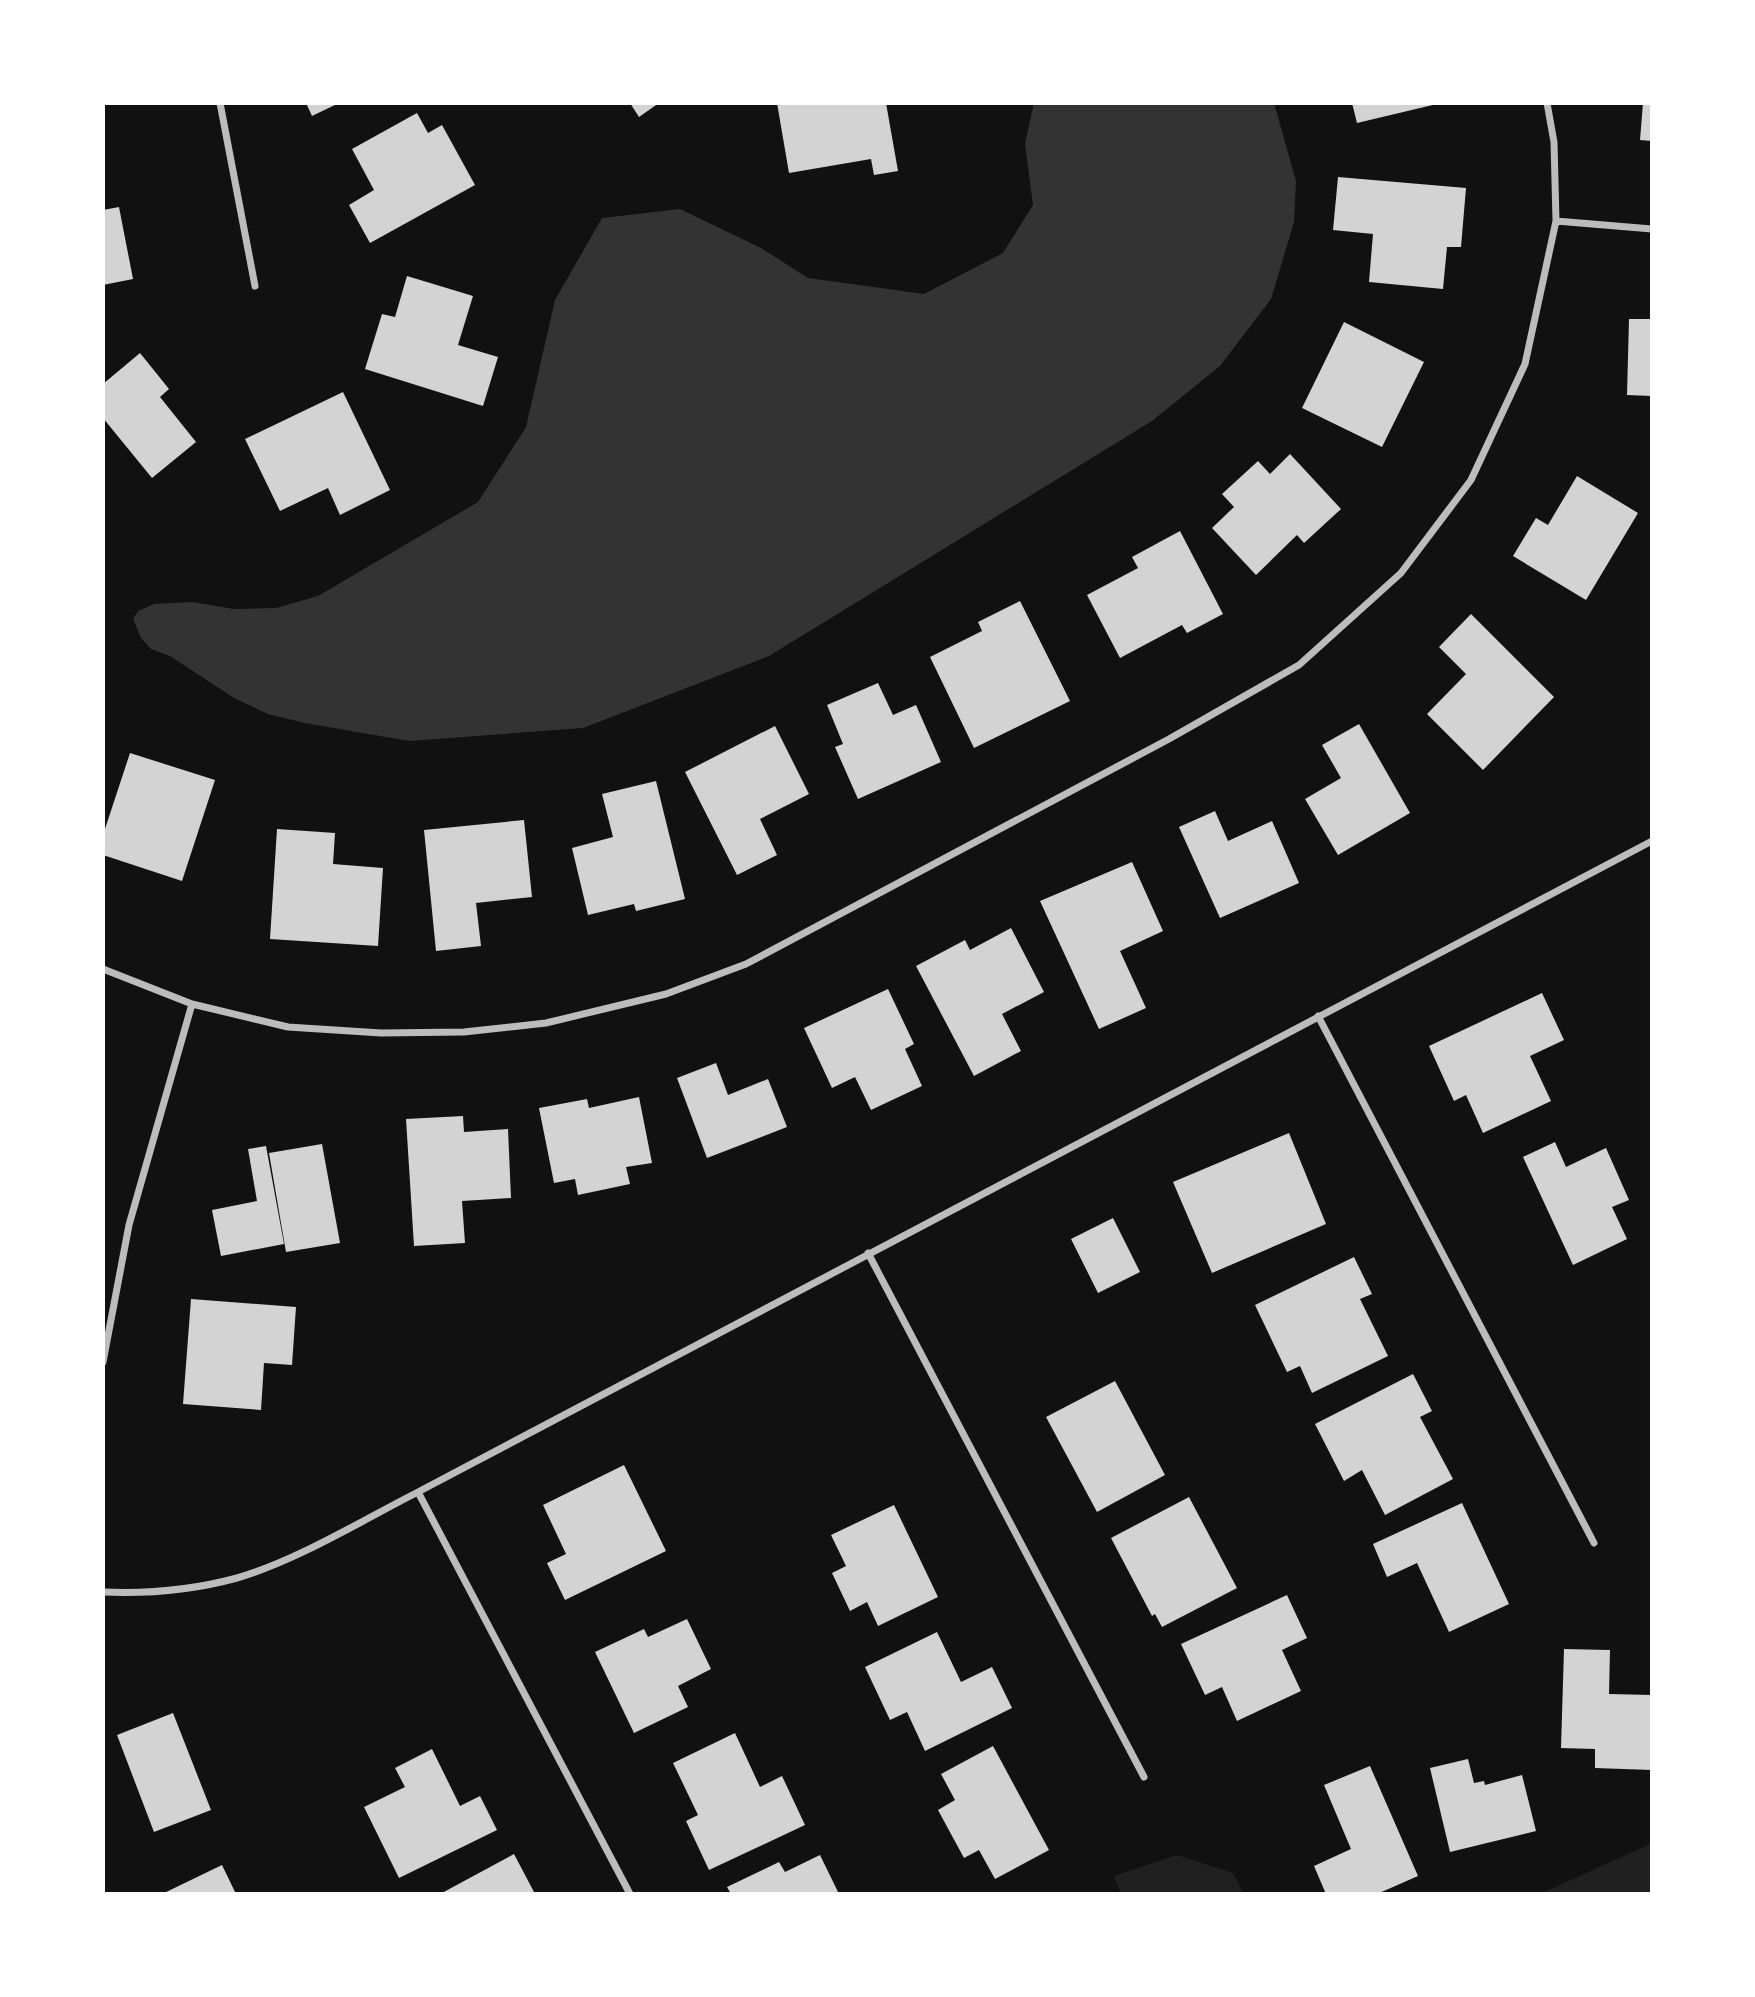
<svg xmlns="http://www.w3.org/2000/svg" width="1755" height="1997" font-family="'Varela Round',sans-serif">
  <rect width="100%" height="100%" fill="#111"/>
  <!-- green -->
  <path fill="#202020" d="M1652,1843v51h-112z
    M1177,1855l56,18 11,21h-123l-7,-18z"/>
  <!-- water -->
  <path fill="#333" d="M1034,103h240l22,78 -2,41 -23,77 -51,67 -68,55 -383,235 -186,72 -174,13 -104,-18 -37,-9 -34,-16 -64,-42 -19,-7 -10,-11 -8,-19 5,-8 16,-7 38,-2 42,7 42,-1 42,-12 160,-94 48,-75 29,-127 47,-82 78,-9 81,39 47,30 116,16 79,-41 30,-48 -8,-61z"/>
  <!-- building -->
  <path fill="#d3d3d3" d="M306,103h33l-27,13z
    M630,103h29l-20,14z
    M777,103h109l12,68 -24,4 -3,-16 -82,14z
    M1352,103h85v1l-80,19z
    M1643,103h9v38l-12,-1z
    M417,113l11,20 14,-8 33,60 -105,58 -21,-38 25,-15 -22,-41z
    M1338,177l128,11 -5,59h-14l-4,42 -74,-7 4,-48 -40,-4z
    M119,207l14,72 -30,6v-75z
    M407,276l66,20 -15,49 40,12 -15,49 -118,-37 17,-55 13,3z
    M1629,319h23v77l-25,-1z
    M1344,322l80,40 -42,85 -80,-39z
    M140,353l29,36 -9,8 36,45 -44,36 -49,-60v-34z
    M343,392l47,98 -50,25 -12,-27 -48,23 -35,-72z
    M1290,454l51,55 -37,34 -7,-8 -41,40 -44,-47 22,-21 -12,-13 36,-33 12,13z
    M1577,476l61,37 -52,87 -73,-44 23,-38 12,7z
    M1180,531l43,83 -36,19 -5,-8 -62,33 -33,-63 51,-27 -6,-11z
    M1020,601l50,100 -96,47 -44,-91 52,-26 -4,-9z
    M1471,614l83,83 -71,73 -56,-56 39,-40 -27,-27z
    M878,683l15,32 23,-10 25,57 -83,37 -23,-52 8,-3 -16,-39z
    M1359,724l51,89 -72,42 -33,-56 36,-21 -19,-33z
    M775,726l34,68 -49,25 17,36 -40,20 -52,-103z
    M130,753l85,27 -33,101 -79,-26v-20z
    M656,781l29,118 -49,12 -2,-7 -46,11 -16,-67 41,-11 -11,-43z
    M1215,811l13,30 44,-20 27,62 -79,35 -41,-91z
    M524,820l8,77 -56,6 5,43 -45,5 -12,-121z
    M277,829l58,4 -2,31 50,4 -5,78 -108,-7z
    M1132,862l31,69 -43,20 26,57 -47,21 -59,-128z
    M1011,928l33,64 -42,22 19,37 -47,25 -58,-110 49,-26 5,10z
    M888,989l26,55 -9,5 17,37 -51,24 -16,-33 -23,11 -28,-60z
    M1542,993l22,47 -34,16 21,45 -68,32 -17,-38 -12,6 -25,-55z
    M716,1063l12,32 40,-16 19,48 -80,31 -30,-80z
    M639,1097l13,66 -26,4 4,17 -52,11 -3,-16 -21,4 -15,-75 48,-9 2,9z
    M463,1116l1,16 44,-3 3,69 -49,3 3,42 -51,3 -8,-127z
    M1289,1133l37,91 -114,49 -39,-91z
    M1555,1142l11,25 40,-19 23,52 -17,7 15,32 -54,26 -50,-108z
    M322,1144l18,99 -54,9 -17,-99z
    M266,1146l18,98 -63,12 -9,-46 45,-9 -9,-52z
    M1113,1218l27,54 -42,21 -27,-54z
    M1354,1257l18,37 -12,5 28,57 -76,37 -12,-27 -13,6 -32,-67z
    M191,1299l105,8 -4,58 -28,-2 -3,47 -78,-6z
    M1413,1374l19,37 -12,6 33,62 -68,36 -23,-45 -18,11 -29,-57z
    M1115,1381l50,94 -68,37 -51,-95z
    M624,1465l42,86 -101,49 -18,-37 19,-9 -23,-49z
    M1189,1497l48,91 -75,39 -7,-13 -3,2 -41,-78z
    M1462,1503l47,101 -60,28 -32,-69 -30,14 -14,-33z
    M894,1505l44,92 -60,29 -11,-24 -17,9 -18,-38 14,-7 -15,-31z
    M1287,1595l20,43 -25,12 19,41 -64,30 -15,-34 -17,8 -24,-51z
    M687,1619l24,50 -33,17 10,21 -54,26 -39,-81 49,-23 4,8z
    M937,1632l24,50 31,-15 20,41 -87,43 -18,-39 -17,8 -25,-53z
    M1564,1649l46,1 -1,44 43,1v75l-57,-2v-19l-34,-1z
    M173,1713l38,97 -57,22 -37,-97z
    M735,1733l25,54 22,-11 23,49 -96,45 -23,-49 12,-6 -25,-52z
    M993,1746l56,104 -54,29 -16,-29 -15,8 -26,-48 17,-10 -14,-26z
    M432,1749l28,57 20,-10 17,34 -98,48 -35,-71 41,-20 -10,-19z
    M1468,1759l6,24 10,-2 1,4 37,-10 14,56 -86,21 -20,-84z
    M1370,1766l48,110 -41,18h-51l-12,-28 37,-17 -27,-64z
    M514,1854l20,38 -94,2z
    M820,1855l19,39h-108l-4,-7 52,-25 6,10z
    M222,1865l14,29h-74z"/>
  <g fill="none" stroke-linecap="round" stroke-linejoin="round">
    <!-- minor -->
    <path stroke="#bcbcbc" stroke-width="7" d="M220,103l35,183
      M1556,221l96,8
      M103,969l89,35 96,23 93,6 83,-1 82,-9 120,-29 80,-30 423,-225 130,-74 102,-92 70,-93 54,-116 31,-143 -2,-79 -7,-39
      M1318,1016l276,527
      M868,1253l276,524
      M103,1362l26,-137 63,-221
      M418,1492l212,402
      M103,1592c46,2 90,-2 134,-14 59,-17 126,-58 181,-86l1234,-651"/>
  </g>
  <!-- border -->
  <rect width="1755" height="1997" fill="none" stroke="#ffffff" stroke-width="210"/>
</svg>
